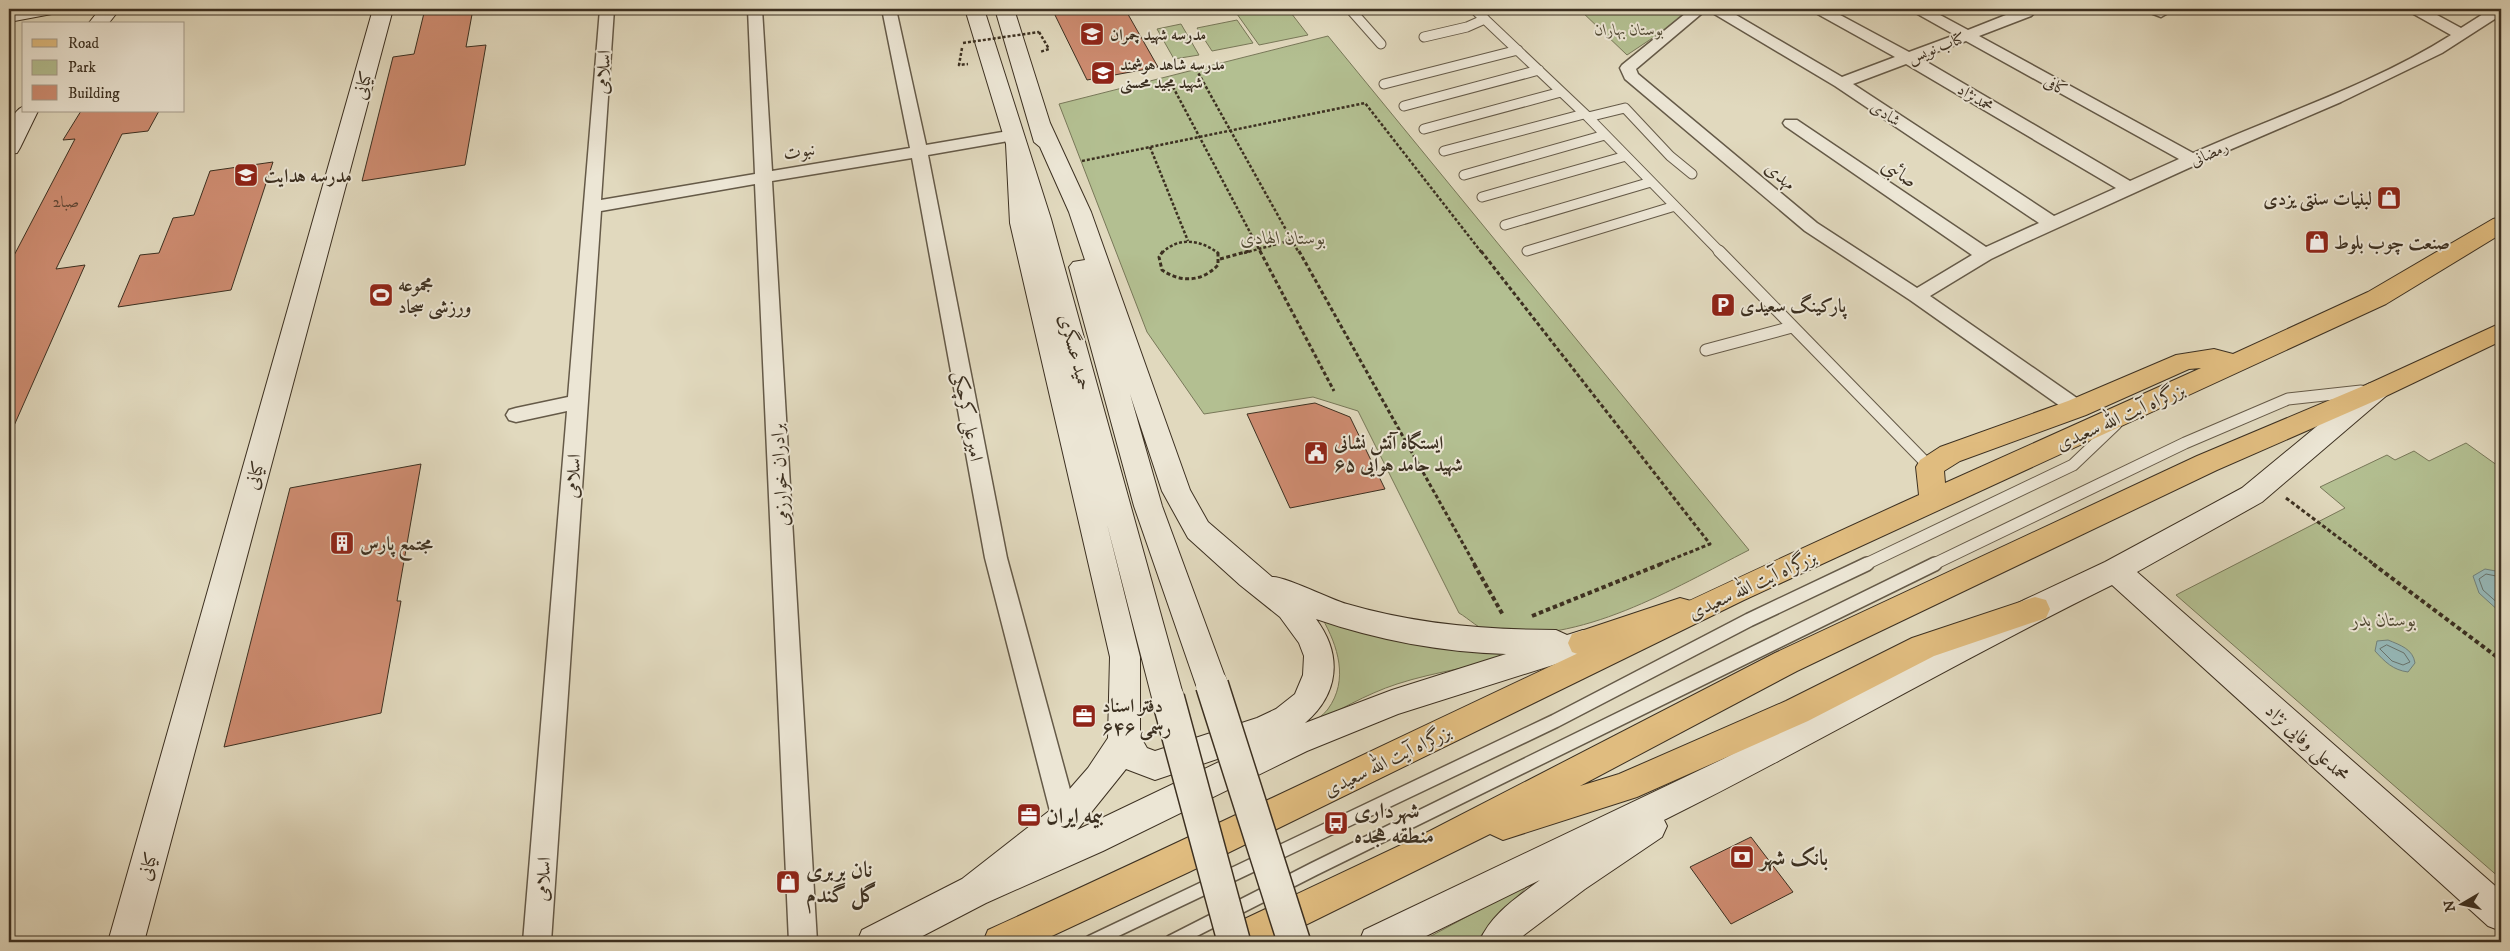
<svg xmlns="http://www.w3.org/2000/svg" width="2510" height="951" font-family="'IM FELL DW Pica',Amiri,serif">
  <rect width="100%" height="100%" fill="#e1d9be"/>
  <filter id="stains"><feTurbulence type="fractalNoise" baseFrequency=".004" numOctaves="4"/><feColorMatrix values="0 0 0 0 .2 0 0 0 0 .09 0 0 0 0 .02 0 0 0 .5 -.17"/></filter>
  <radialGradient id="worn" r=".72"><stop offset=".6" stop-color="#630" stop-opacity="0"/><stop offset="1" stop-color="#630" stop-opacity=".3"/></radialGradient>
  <!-- green -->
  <path fill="#b3bf91" stroke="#787859" d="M1263,9h25l20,26 -49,10 -22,-31z
    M1579,9h117l-69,46z
    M1237,20l16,23 -41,8 -15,-23z
    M1181,24l18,31 -25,4 -17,-30z
    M1328,36l421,514c-75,38 -169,96 -258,82 -10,-1 -23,-14 -32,-19l-101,-202 -45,-14 -109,17 -57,-82 -88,-228z
    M2466,443l35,25v411l-325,-284 169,-87 -25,-21 67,-32 8,5 19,-9 15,10z
    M1322,618l195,36c-40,13 -80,17 -120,30 -31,10 -61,28 -90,43 6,-6 16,-11 21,-18 21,-29 10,-63 -6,-91z
    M1531,882l-56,60h-55z"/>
  <!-- water -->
  <path fill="#96b9b9" stroke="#72827c" d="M2485,569l16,3v41l-22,-20 -6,-17z
    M2388,640c12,5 25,9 27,23l-7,9c-15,-2 -23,-10 -33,-21l2,-10z"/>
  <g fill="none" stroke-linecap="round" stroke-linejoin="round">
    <!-- shore -->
    <path stroke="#69746d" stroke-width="1" d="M2501,577l-15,-3 -7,5 4,11 18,16
      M2387,645l17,8 6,9 -7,3 -11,-4 -12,-12z"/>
  </g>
  <!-- building -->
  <path fill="#ce8c71" stroke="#3c3021" d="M425,9h48l-7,38 20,-2 -21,120 -103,16 31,-124 21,-3z
    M1052,9h73l33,58 -71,13z
    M81,111h78l-11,20 -26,3 -66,135 29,-4 -76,172v-172l66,-126 -12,1z
    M273,162l-42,128 -113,17 22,-52 19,-2 14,-35 21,-3 16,-44z
    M1315,403l35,14 35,72 -95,19 -43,-94z
    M421,464l-24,137h4l-20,112 -157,34 66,-259z
    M1751,837l42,55 -62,32 -41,-57z"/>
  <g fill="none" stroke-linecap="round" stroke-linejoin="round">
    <defs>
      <path id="lane-far2" d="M1350,9l31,35
        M1474,9l114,108 133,136
        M1424,37l43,-10 18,-8
        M1384,84l134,-34
        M1404,106l135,-36
        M1588,117l37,-9 45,48 22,18
        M1424,129l137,-37
        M1444,151l140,-37
        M1464,175l141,-40
        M1482,197l144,-41
        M1505,225l146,-43
        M1527,251l148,-45"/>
      <path id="lane-far1" d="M1719,251l211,216
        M1706,350l86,-23
        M1864,565l209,-100 43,-41
        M1932,565l253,-122 103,-44 73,-8"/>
      <path id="lane" d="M1091,942l464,-221 194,-101 118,-56
        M1171,942l143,-73 621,-305"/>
      <path id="street" d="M600,9h14l-13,191 154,-26 -7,-165h14l10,162 138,-23 -28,-139h14l30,136 88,-15 6,1 2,4 -2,4 -6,1 -86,15 79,403 71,261 -4,8 -9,4 -9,-4 -4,-8 -67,-261 -73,-400 -140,23 45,761h-28l-34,-758 -154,27 -50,731h-28l44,-531 -51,11 -7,-2 -3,-5 3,-5 7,-2 52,-11z
        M1691,9h16l-71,60 2,5 179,149 100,65 55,-33 -187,-129 -2,-3 2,-3h12l189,127 53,-24 -204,-137 -124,-74 -2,-3h17l116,68 53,-20 -81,-45 -2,-3h17l80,43 46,-17 -41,-23 -2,-3h17l39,21 53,-21h15l1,2 -6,5 -52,20 214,117c85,-38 179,-68 258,-118l-41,-23 -2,-3h18l35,19 30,-19h10v6l-59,38 -101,49 -128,55 -191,87 -31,15 -61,37 154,107 3,5 -3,5 -7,2 -7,-2 -160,-113 -105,-69 -180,-152 -5,-11 2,-3zM1966,41l213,118 -49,22 -210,-123zM1906,64l210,124 -62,28 -201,-132z
        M2146,9h18l4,4 -7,4 -13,-5z"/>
      <path id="secondary" d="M18,9h42l-3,4 -48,9v-12z
        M100,9h20l-12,15h-20z
        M373,9h20l-249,933h-36z
        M965,9h19l67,210 133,479 -5,9 -11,4 -11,-4 -5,-9 -45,-174 33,133v79l7,12 8,3 102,-33 19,-9 19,-15 8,-19 1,-19 -5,-13 -19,-26 -40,-32 -52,-47 -26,-47 -32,-97 32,112 66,179 -5,9 -11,4 -11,-4 -5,-9 -62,-179 -65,-239 4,-5 12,-2 -16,-48 -29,-65 -6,-5 -39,-133h19l36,114 41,89 99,278 18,32 64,55c10,-2 60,23 75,27 68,20 138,26 209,26l11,5 16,-5 11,4 4,9 -4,9 -196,62 -91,37 -204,100 -117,52 -75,39h-54l5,-12 100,-51 91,-71 35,-40 20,-30 2,-81 -100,-434 -4,-79zM1316,619c61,21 125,33 190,35l-114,36 -87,33c34,-29 38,-68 11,-104zM1244,750l-165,79 -2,1 49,-61 29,11z
        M24,106v5h14l-18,37 -3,5 -8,1c0,-15 -2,-41 15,-48z
        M2377,381l9,3 4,6 -4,6 -124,106 -125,70 364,319v40l-13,-5 -376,-341c-151,74 -297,160 -448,235l3,6 -5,11 -77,52 -61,46 -6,7h-39c13,-29 36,-43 61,-62l-126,62h-55l5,-12 359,-171 301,-159 81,-38 137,-74 126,-104z"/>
      <path id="primary" d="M1680,598l11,3 4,9 -4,9 -108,37 -11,-4 -4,-9 4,-9z"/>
      <path id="highway" d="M2501,217v17l-115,70 -642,296 -555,272 -150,70h-56l5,-12c312,-142 619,-294 931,-435l-3,-28 4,-7 20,-13 128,-46 108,-46 38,-6 19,5 135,-62 125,-73zM2201,368l-256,115 -1,-12 16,-10 126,-46 103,-46z
        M2501,323v18l-115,55 -169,74 -420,201 -217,115 39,-12 167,-73 126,-63 123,-41 11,3 4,9 -4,9 -112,38 -126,65 -171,76 -134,43 -13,-6 -219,108h-55l5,-12 199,-94 355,-183 422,-197 171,-72z"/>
    </defs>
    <!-- lane-far2 casing -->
    <use href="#lane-far2" stroke="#655a48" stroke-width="11"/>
    <!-- lane-far1 casing -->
    <use href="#lane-far1" stroke="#655a48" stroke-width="13"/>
    <!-- lane casing -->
    <use href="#lane" stroke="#655a48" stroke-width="16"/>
    <!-- street casing -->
    <use href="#street" stroke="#655a48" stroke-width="3"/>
    <!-- secondary casing -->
    <use href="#secondary" stroke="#3c3021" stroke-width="2"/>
    <!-- primary casing -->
    <use href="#primary" stroke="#3c3021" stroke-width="2"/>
    <!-- highway casing -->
    <use href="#highway" stroke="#3c3021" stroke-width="2"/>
    <!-- path-far2 -->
    <path stroke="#3c3021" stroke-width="2.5" stroke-dasharray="3 2" stroke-linecap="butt" d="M1039,32l10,17 -9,3
      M962,48l-3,17 9,-1
      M1196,69l103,184
      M1173,87l88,166
      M1150,147l38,94
      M1082,161l283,-58 117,150
      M1162,253c17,-17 39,-13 56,0
      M1244,253l48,-13"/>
    <!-- path-far1 -->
    <path stroke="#3c3021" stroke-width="3" stroke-dasharray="4 2.5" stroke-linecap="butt" d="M1163,251l-4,6 3,13c19,13 40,12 56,-5v-12l-2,-2
      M1260,251l74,140
      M1299,251l176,314
      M1481,251l229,293 -52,21
      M1220,259l29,-8
      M2286,498l89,67"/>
    <!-- path -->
    <path stroke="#3c3021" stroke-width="4" stroke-dasharray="4.5 3" stroke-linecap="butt" d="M1474,564l29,51
      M2373,564l128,96
      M1532,616l129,-52"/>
    <!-- lane-far2 -->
    <use href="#lane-far2" stroke="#ece6d5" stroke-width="9"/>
    <!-- lane-far1 -->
    <use href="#lane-far1" stroke="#ece6d5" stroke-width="11"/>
    <!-- lane -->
    <use href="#lane" stroke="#ece6d5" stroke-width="13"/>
    <!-- street -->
    <use href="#street" fill="#ece6d5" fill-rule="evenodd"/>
    <!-- secondary -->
    <use href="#secondary" fill="#ece6d5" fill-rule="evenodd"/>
    <!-- primary -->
    <use href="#primary" fill="#e0bc7f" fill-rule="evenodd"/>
    <!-- highway -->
    <use href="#highway" fill="#e0bc7f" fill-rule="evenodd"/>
    <defs>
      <path id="secondary-bridge" d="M1212,685l82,257
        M1168,698l66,244"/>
    </defs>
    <!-- secondary-bridge casing -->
    <use href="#secondary-bridge" stroke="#3c3021" stroke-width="35" stroke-linecap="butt"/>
    <!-- path-bridge -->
    <path stroke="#3c3021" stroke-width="2.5" stroke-dasharray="3 2" stroke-linecap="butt" d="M963,43l76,-11"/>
    <!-- secondary-bridge -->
    <use href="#secondary-bridge" stroke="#ece6d5" stroke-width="32"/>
  </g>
  <!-- icons -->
  <defs>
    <symbol id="school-square" viewBox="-11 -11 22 22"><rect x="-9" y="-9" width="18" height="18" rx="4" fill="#8f2418" stroke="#ece6d5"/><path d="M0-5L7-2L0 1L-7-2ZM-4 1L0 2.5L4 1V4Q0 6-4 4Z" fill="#fff"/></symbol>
    <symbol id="shop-square" viewBox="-11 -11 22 22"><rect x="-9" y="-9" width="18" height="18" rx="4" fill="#8f2418" stroke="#ece6d5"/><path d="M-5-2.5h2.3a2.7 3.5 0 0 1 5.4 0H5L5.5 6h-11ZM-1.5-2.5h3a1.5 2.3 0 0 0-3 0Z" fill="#fff"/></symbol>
    <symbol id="stadium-square" viewBox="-11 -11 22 22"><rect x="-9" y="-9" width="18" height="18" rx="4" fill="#8f2418" stroke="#ece6d5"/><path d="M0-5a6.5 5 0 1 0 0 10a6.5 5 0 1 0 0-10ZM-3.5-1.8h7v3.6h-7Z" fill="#fff"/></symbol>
    <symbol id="parking-square" viewBox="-11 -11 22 22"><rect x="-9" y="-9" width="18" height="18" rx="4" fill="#8f2418" stroke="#ece6d5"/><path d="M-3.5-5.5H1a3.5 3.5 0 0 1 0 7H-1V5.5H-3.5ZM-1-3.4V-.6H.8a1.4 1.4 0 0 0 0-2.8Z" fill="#fff"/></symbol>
    <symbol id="civic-square" viewBox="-11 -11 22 22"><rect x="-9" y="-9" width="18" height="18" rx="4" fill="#8f2418" stroke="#ece6d5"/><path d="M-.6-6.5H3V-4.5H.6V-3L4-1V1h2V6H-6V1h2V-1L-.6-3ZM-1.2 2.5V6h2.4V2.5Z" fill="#fff"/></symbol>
    <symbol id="building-square" viewBox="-11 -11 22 22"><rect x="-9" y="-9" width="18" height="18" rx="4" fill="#8f2418" stroke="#ece6d5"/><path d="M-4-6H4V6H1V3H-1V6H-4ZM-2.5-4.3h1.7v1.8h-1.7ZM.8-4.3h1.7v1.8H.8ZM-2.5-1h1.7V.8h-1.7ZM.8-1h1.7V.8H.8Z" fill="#fff"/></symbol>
    <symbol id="office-square" viewBox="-11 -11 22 22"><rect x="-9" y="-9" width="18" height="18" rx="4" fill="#8f2418" stroke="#ece6d5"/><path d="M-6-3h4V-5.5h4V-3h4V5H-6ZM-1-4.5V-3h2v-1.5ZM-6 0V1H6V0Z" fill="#fff"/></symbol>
    <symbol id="bus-square" viewBox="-11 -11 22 22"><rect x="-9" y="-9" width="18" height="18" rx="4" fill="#8f2418" stroke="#ece6d5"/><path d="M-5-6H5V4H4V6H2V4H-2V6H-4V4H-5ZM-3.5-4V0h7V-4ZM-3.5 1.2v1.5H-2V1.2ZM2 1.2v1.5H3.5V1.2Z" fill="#fff"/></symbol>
    <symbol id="bank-square" viewBox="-11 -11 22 22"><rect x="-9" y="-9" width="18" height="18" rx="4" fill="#8f2418" stroke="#ece6d5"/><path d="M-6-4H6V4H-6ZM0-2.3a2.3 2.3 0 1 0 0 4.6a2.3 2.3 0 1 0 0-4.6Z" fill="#fff"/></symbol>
  </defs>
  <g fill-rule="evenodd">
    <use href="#school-square" x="1078" y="20" width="28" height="28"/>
    <use href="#school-square" x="1089" y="59" width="28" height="28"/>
    <use href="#school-square" x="232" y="161" width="28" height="28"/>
    <use href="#shop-square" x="2375" y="184" width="28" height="28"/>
    <use href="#shop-square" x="2303" y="228" width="28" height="28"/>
    <use href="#stadium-square" x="367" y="281" width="28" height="28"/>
    <use href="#parking-square" x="1709" y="291" width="28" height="28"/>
    <use href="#civic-square" x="1302" y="439" width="28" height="28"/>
    <use href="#building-square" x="328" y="529" width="28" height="28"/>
    <use href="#office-square" x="1070" y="702" width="28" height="28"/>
    <use href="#office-square" x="1015" y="801" width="28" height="28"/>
    <use href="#bus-square" x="1322" y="809" width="28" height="28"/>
    <use href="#bank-square" x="1728" y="843" width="28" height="28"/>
    <use href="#shop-square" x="774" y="868" width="28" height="28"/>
  </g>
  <g text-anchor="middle" stroke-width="4" stroke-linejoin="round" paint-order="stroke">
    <!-- far-park labels -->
    <g font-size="16" font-style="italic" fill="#544d37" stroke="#ece6d5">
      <text x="1629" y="35">بوستان بهاران</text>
    </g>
    <!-- far-poi labels -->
    <g font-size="16" font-weight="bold" fill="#3c3021" stroke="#ece6d5" text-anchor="start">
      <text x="1110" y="40">مدرسه شهید چمران</text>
      <text x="1120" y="70">مدرسه شاهد هوشمند<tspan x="1120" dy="18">شهید مجید محسنی</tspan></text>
    </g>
    <!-- far-street labels -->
    <g font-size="16" fill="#3c3021" stroke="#ece6d5">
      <text transform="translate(1936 47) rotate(-21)" y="6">کتاب نویس</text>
      <text transform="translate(2056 85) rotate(29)" y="6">کافی</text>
      <text transform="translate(1976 97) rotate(31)" y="6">محمدنژاد</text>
      <text transform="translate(1886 113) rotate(33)" y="6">شادی</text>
      <text transform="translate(2209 153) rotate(-24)" y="6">رمضانی</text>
    </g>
    <!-- number labels -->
    <g font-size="16" fill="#604735">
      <text x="66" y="207">صبا2</text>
    </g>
    <!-- street labels -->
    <g font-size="19" fill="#3c3021" stroke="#ece6d5">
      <text transform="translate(602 72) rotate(-86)" y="7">اسلامی</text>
      <text transform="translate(362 85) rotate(-75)" y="7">کیانی</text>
      <text transform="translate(799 150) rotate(-10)" y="7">نبوت</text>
      <text transform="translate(1900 172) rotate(34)" y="7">صائبی</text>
      <text transform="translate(1781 175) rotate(40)" y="7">مهدی</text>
      <text transform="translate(1076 352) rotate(75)" y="7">حمید عسگری</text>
      <text transform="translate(969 416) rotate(79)" y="7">امیرعلی کرچکی</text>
      <text transform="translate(2120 416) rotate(-24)" y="7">بزرگراه آیت الله سعیدی</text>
      <text transform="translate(254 475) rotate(-75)" y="7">کیانی</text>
      <text transform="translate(779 475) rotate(-93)" y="7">برادران خوارزمی</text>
      <text transform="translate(572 476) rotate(-86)" y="7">اسلامی</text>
      <text transform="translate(1752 584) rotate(-25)" y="7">بزرگراه آیت الله سعیدی</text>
      <text transform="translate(2308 742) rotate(42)" y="7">محمدعلی وفایی نژاد</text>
      <text transform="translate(1387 760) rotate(-26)" y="7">بزرگراه آیت الله سعیدی</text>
      <text transform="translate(147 866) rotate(-75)" y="7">کیانی</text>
      <text transform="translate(542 879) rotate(-86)" y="7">اسلامی</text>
    </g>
    <!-- poi labels -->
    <g font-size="19" font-weight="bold" fill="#3c3021" stroke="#ece6d5" text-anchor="start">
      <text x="264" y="182">مدرسه هدایت</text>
      <text x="2372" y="205" text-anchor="end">لبنیات سنتی یزدی</text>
      <text x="2334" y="249">صنعت چوب بلوط</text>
      <text x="398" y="291">مجموعه<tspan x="398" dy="22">ورزشی سجاد</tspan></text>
      <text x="1740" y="312">پارکینگ سعیدی</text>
      <text x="1334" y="449">ایستگاه آتش نشانی<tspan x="1334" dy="22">۶۵ شهید حامد هوایی</tspan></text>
      <text x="360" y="550">مجتمع پارس</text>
      <text x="1102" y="712">دفتر اسناد<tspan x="1102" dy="22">رسمی ۶۴۶</tspan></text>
    </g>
    <!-- park labels -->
    <g font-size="19" font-style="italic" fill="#544d37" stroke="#ece6d5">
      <text x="1283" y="244">بوستان الهادی</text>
      <text x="2384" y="626">بوستان بدر</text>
    </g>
    <!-- near-poi labels -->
    <g font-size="22" font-weight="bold" fill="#3c3021" stroke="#ece6d5" text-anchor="start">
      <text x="1354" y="818">شهرداری<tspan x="1354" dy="25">منطقه هجده</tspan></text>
      <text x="1046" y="823">بیمه ایران</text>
      <text x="1760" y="865">بانک شهر</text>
      <text x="806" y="877">نان بربری<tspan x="806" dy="25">گل گندم</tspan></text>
    </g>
  </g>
  <!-- margin -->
  <rect width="2510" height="951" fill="none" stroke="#e1d9be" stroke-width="30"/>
  <rect x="10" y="10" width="2490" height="931" fill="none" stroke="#3c3021" stroke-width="2.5"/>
  <rect x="15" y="15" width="2480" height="921" fill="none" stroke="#3c3021"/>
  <!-- legend -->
  <rect x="22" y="22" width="162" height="90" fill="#ece6d5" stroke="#a69d8d"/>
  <rect x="32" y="39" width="25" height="8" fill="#e0bc7f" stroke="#a69d8d"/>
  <text x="68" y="48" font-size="15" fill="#3c3021">Road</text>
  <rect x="32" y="60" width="25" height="15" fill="#b3bf91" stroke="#a69d8d"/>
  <text x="68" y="72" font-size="15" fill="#3c3021">Park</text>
  <rect x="32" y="85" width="25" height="15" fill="#ce8c71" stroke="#a69d8d"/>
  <text x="68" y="98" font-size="15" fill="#3c3021">Building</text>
  <!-- north arrow -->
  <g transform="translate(2462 904) rotate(261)" stroke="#ece6d5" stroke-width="4" paint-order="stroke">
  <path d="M0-4L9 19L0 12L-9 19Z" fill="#3c3021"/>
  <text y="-8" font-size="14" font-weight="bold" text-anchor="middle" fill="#3c3021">N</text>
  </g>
  <rect width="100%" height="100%" filter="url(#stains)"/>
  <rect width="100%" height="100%" fill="url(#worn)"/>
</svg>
